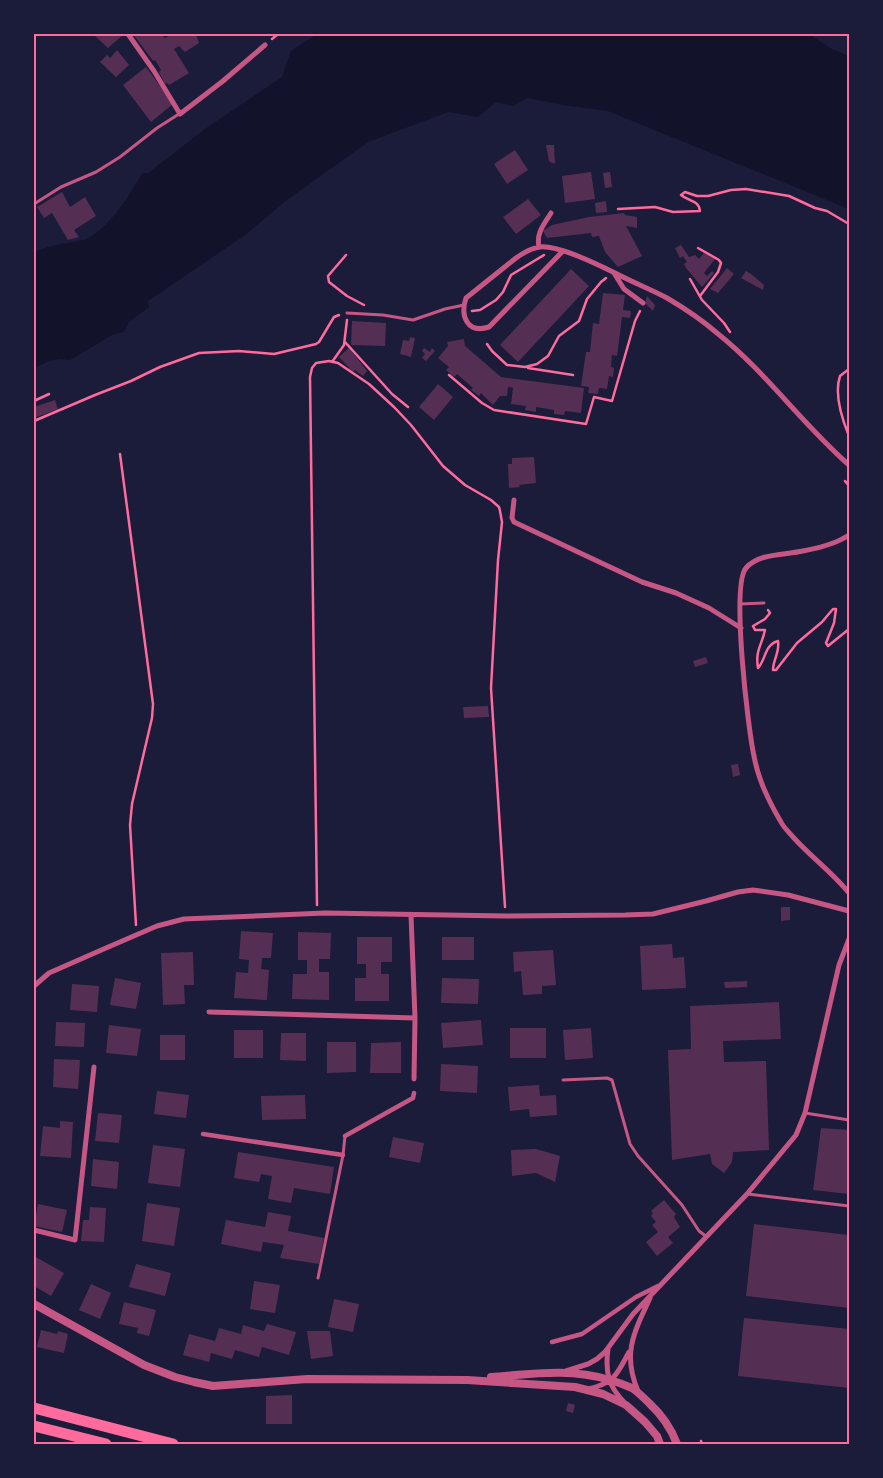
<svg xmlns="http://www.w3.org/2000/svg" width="883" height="1478" font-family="Cabin,sans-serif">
  <rect width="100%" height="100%" fill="#1b1b3a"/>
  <!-- water -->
  <path fill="#12122b" d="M317,34h492l23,15 17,7v153l-241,-98 -45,-6 -36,-7 -14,8 -17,-4 -18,15 -30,-5 -80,30 -84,60 -36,31 -100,68 1,6 -20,15 -5,10 -12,3 -42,25 -11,-1 -10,2 -15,7v-116c6,-2 12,-5 18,-6 11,-3 21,-3 31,-6 22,-6 49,-47 59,-67h6l21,-16 36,-28 77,-52 9,-26z"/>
  <!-- building -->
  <path fill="#542f53" d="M93,34h31l-16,14z
    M133,34h28l4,4 7,-4h24l3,9 -14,9 -6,-6 -5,3 15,24 -20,12 -2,-2 -2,1 -6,-12 2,-2 -6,-10 -2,1z
    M117,50l12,15 -13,12 -16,-15 7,-7 3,3z
    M146,67l27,37 -22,18 -28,-37z
    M546,145h8l1,18h-3l-3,-2z
    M515,150l13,20 -21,14 -13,-20z
    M591,172l4,27 -30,4 -3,-27z
    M610,172l2,15 -7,1 -2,-15z
    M62,192l8,15 15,-10 11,19 -22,14 5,7 -11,3 -16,-27 -8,5 -7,-11z
    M528,199l13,16 -25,19 -13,-17z
    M606,201l1,11 -11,1 -1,-10z
    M624,213l1,2 12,2v11l-11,-2 16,30 -24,11 -13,-15 -6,-16 -7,1 -1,-4 -44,5 -4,-7 9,-6 37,-8z
    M681,245l8,12 6,-2 4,4 5,-6 11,6 -11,14 3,3 5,-5 2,2 -12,14 -16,-19 -2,-4 3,-2 -4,-6 -3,2 -5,-10z
    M727,268l7,6 -16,19 -8,-4z
    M571,269l18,17 -71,76 -18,-17z
    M746,271l5,3 13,11 -1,5 -22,-12z
    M603,293l22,2 -2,15 8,1 -1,7 -8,-1 -5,39 -5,-1 -1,12 3,1 -1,9 -4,-1 -2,13 -8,-1 -1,6 -10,-1 1,-6 -8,-1 5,-34h4l3,-29 6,1z
    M647,296l8,9 -2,6 -8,-8z
    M352,321l34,2 -1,23 -34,-1z
    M410,337l5,1 -4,19 -11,-3 3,-14 6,1z
    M464,339l1,7 36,31 83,11 -3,25 -16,-2 -1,4 -10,-1v-4l-18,-3v5l-11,-2 1,-4 -15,-2 2,-16 -2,-1h-3l-1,9h-7l-7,9 -12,-12 -2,3 -8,-6 2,-2 -16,-14 -3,3 -8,-7 3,-3 -11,-9 10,-12 -1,-4z
    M349,348l18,23 -4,5 -8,-6 -2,2 -14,-15z
    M424,348l6,4 2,-4 3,3 -9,10 -4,-3 3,-4 -3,-3z
    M438,384l15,13 -19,23 -15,-13z
    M55,400l3,9 -24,9v-11z
    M534,457l2,26 -17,2 1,2 -11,1 -1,-24h4v-6z
    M706,657l2,6 -13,4 -2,-6z
    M488,706l1,11 -25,1 -1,-11z
    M738,764l2,11 -7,2 -2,-12z
    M781,907h9v13l-9,1z
    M241,931l32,2 -2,25h-9l-1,11 8,1 -2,30 -33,-2 2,-26 12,1 1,-13 -10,-1z
    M298,932l33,1 -1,26h-11v13h10v28l-37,-1 1,-25h14v-14h-9z
    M357,937h35v25h-11v12h8v27h-34v-23h11v-14h-9z
    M442,937h32v23h-32z
    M672,944l1,14 11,-1 2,31 -44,2 -2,-44z
    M553,950l3,35 -14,1v8l-19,1 -2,-24 -7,1 -1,-20z
    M193,952l1,33h-10l1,19 -22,1 -2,-52z
    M115,978l26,5 -5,26 -26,-4z
    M442,978l37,1 -1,25 -37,-1z
    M747,981v6l-22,1 -1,-6z
    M72,984l27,2 -2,26 -27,-2z
    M779,1002l2,37 -58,2 1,21 42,-1 3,89 -36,2 -1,10 -8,11 -12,-9 -2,-10 -38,6 -4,-110 23,-1 -1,-43z
    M481,1020l2,25 -40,3 -2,-25z
    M56,1022l29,1 -1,24 -29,-1z
    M109,1025l32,4 -4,27 -31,-3z
    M510,1028h36v30h-36z
    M591,1028l2,30 -28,2 -2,-30z
    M234,1030h29v28h-29z
    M281,1033h25v28l-26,-1z
    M160,1035h25v25h-25z
    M327,1042h29v30l-29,1z
    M401,1042v31h-31l1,-30z
    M54,1059l26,1 -2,29 -25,-2z
    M441,1064l37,2 -1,27 -37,-2z
    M539,1085l1,11 16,-1 1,20 -27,2 -1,-8 -19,2 -2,-24z
    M157,1091l32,4 -3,23 -32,-4z
    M305,1095l1,24 -44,1 -1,-24z
    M98,1113l24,2 -3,28 -24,-2z
    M60,1121l13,1 -2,36 -31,-2 3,-30 17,2z
    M821,1128l28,2v64l-36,-4z
    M393,1137l31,6 -4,20 -31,-6z
    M153,1145l32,4 -5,38 -32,-4z
    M536,1149l24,7 -5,26 -19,-9 -24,3 -1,-26z
    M238,1152l96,15 -4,27 -36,-6 -3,15 -23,-4 4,-23 -11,-2 -2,8 -25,-4z
    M93,1159l26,3 -2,27 -26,-3z
    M664,1200l12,14 -2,3 6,10 -12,10 5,6 -16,13 -11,-14 12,-10 -6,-7 4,-3 -5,-6 2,-3 -2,-2z
    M147,1203l33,5 -6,38 -32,-5z
    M38,1204l29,6 -5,22 -28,-6z
    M90,1207l16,1 -2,34 -23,-1 2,-21h6z
    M268,1212l23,4 -3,15 36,7 -5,26 -39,-6 4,-13 -21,-3 -2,10 -40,-8 5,-24 39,7z
    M754,1224l95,11v73l-103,-12z
    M34,1256l30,17 -13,23 -17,-10z
    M136,1264l35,9 -6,23 -36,-9z
    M254,1281l26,4 -5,28 -25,-4z
    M91,1284l20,9 -11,26 -21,-9z
    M334,1299l25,5 -6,28 -25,-5z
    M124,1302l32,8 -7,26 -12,-3 1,-5 -19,-4z
    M744,1318l105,11v59l-111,-12z
    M267,1324l29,8 -7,23 -27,-8 -3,10 -24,-7 -3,9 -21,-6 -2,9 -26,-7 6,-21 26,7 4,-13 22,6 2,-9 21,6z
    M41,1330l16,4 1,-3 10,3 -4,19 -27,-6z
    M307,1331h23l3,25 -22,3z
    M292,1395v29h-26v-28z
    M568,1403l7,2 -2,8 -7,-2z"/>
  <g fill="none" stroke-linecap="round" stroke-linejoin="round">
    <!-- path -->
    <path stroke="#ff6b9d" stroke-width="2.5" d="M272,39l6,-5
      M618,209l37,-2 18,5 27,-1c-1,-11 -12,-10 -19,-16l4,-3 12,4h11l23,-6 15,-1 43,7 26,12 12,3 22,13
      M698,248l21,12 2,3 -3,9 -18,24
      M346,255l-18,21 1,6 18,14 17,9
      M690,279l12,21 22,23 6,9
      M472,311l8,-1 16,-10 7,-8 8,-17 33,-20
      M345,342l47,52 16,13
      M487,344l5,7 15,14 18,2 12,-3 11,-8 11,-20 20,-15 8,-22 14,-17 5,-4
      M332,362l12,-17 3,-25
      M528,368l45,7
      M849,369l-9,7c-6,18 2,43 9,60
      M449,375l33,28 12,7 92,14 8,-27 18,4 23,-80 5,-10
      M34,401l15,-7
      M34,421l61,-26 36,-14 29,-14 39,-14 40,-2 35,3 42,-10 3,-2 15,-25 5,-2
      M120,454l33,250 -1,14 -20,86 -2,21 6,100
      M845,481l4,5
      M768,610l2,3 -5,6 -12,7 2,4h10c-3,15 -10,20 -7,38 8,-8 6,-23 20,-27 2,11 -5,19 -5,29h3l21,-27 25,-21 11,-13h3l-2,14 -8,20 2,3 21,-17
      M317,905l-7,-528 2,-9 4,-5 13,-2 9,2 31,21 25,23 17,18 32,41 22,19 26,15 8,7 1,4 2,11 -4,38 -7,128 14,219
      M701,1441l1,3"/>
    <!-- service -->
    <path stroke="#c65784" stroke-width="3" d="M34,204l27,-17 35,-15 24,-15 37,-29 22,-14
      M347,313l36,2 30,5 32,-11 19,-4
      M740,604l24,-1
      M563,1080l44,-2 5,2 18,64 8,12 44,49 17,26 8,6
      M805,1113l44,7
      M748,1194l101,12
      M318,1278l25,-123 2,-19"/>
    <!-- pedestrian -->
    <path stroke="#c65784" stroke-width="4.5" d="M203,1134l140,21
      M345,1136l68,-38 1,-5
      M552,1342l30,-8 54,-37 22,-11"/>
    <!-- minor -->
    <path stroke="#c65784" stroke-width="5" d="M128,34l26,37 26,43 43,-33 42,-36
      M539,247c-3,-14 5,-23 12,-34
      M562,252l-73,75c-22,7 -29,-11 -23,-29l50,-40c7,-5 15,-10 24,-11 17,-2 59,18 75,26 17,9 35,16 52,25 17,10 35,22 50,35 49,39 85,91 132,132
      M614,273l10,16 19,14
      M514,500l-2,18 2,4 128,60 34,11 33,15 32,20
      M849,535c-13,9 -30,13 -46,16 -18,4 -44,2 -57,17 -15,17 2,161 8,188 4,23 15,46 27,66 3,6 8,10 12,15 18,20 40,36 56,56
      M411,915l4,103 -1,61
      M34,986l15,-13 57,-25 51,-22 27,-7 141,-6 181,3 119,-1 28,-1 53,-13 32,-9 15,-2 35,5 61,16
      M209,1012l206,6
      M34,1230l41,10 19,-173
      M608,1349c-3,22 0,37 16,53
      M566,1371l22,-7 9,-5 8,-7 28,-38 114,-120 49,-59 9,-22 34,-148 10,-26
      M588,1389c27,-6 29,-15 41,-37
      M638,1391c-16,-37 -4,-59 12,-93"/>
    <!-- tertiary -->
    <path stroke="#c65784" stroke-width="8" d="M34,1304l110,61 31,12 19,5 19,4 94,-7 160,1 108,7 28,7 23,11 19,17 12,14 3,8
      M491,1377c43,-3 77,-9 119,3 7,2 15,5 22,8 6,4 12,10 17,15 13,12 22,25 28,41"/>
    <!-- motorway -->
    <path stroke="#ff6b9d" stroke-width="11" d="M34,1408l139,36
      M34,1426l72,18"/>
  </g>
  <!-- border -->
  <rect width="883" height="1478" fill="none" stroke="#1b1b3a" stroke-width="70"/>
  <rect x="35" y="35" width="813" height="1408" fill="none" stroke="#ff6b9d" stroke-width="2"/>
</svg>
